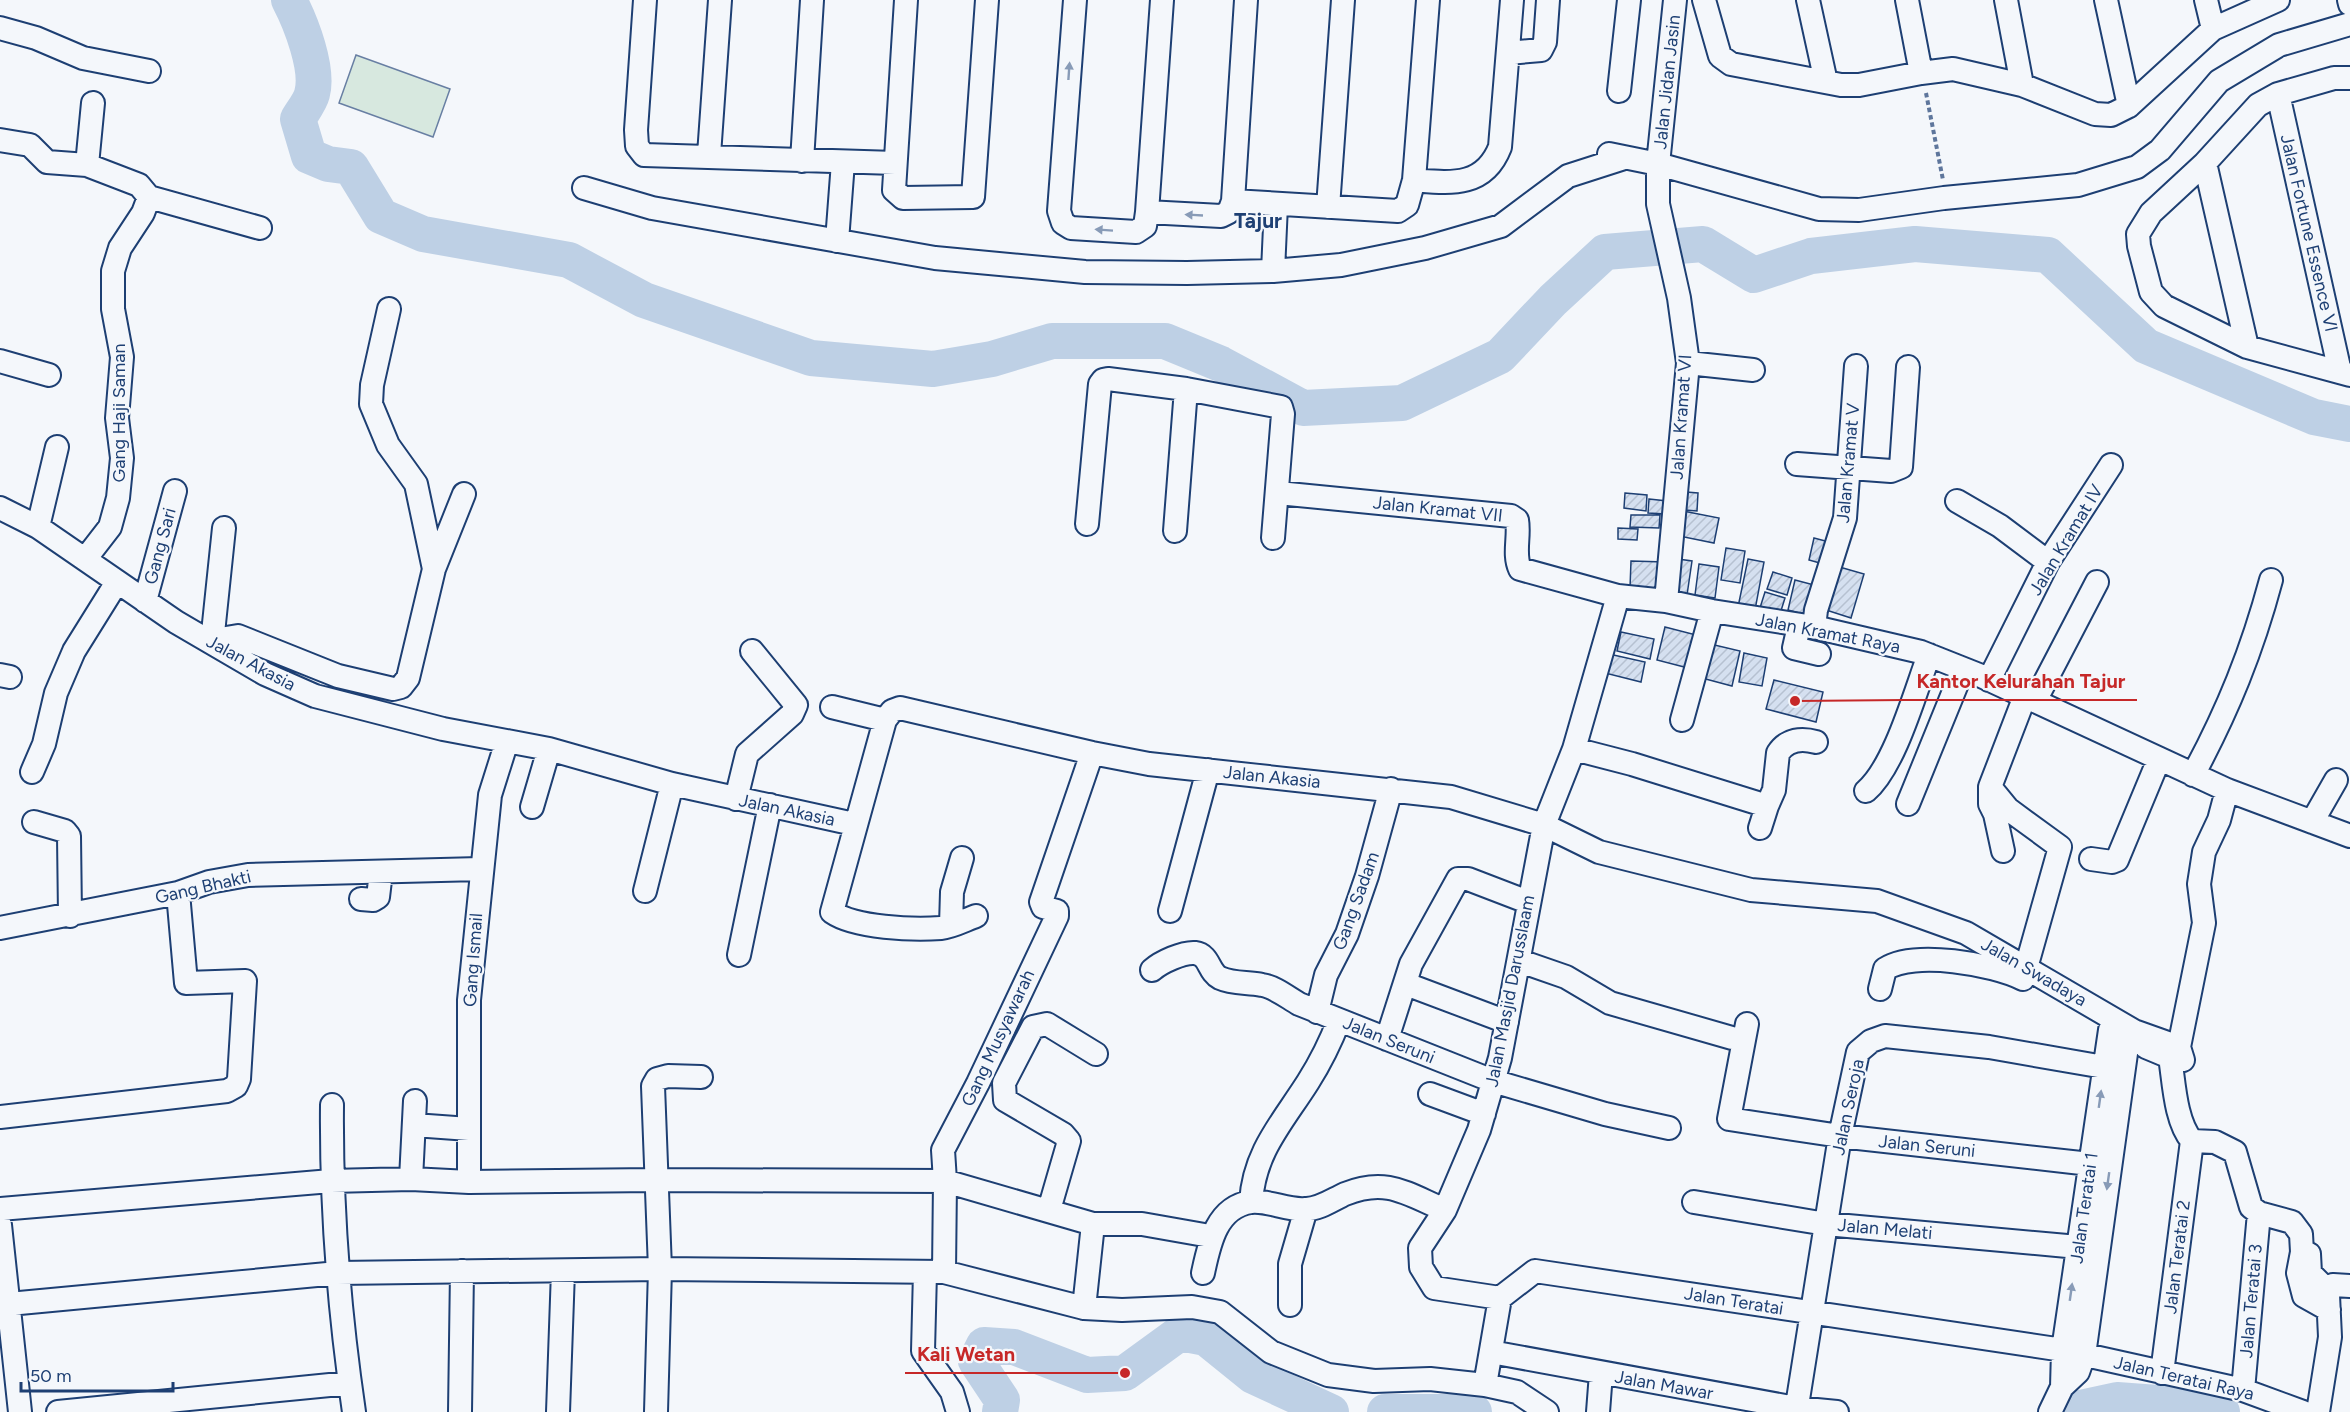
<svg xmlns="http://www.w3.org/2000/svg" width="2350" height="1412" font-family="Figtree,sans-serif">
  <defs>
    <pattern id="building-hatch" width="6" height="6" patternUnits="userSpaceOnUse" patternTransform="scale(1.5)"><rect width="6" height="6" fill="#d5e0f0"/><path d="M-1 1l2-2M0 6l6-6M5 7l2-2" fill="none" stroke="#b6c1d1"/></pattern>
  </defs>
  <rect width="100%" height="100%" fill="#f4f7fb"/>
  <!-- green -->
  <path fill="#d7e8df" stroke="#687fa3" stroke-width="1.5" d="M356,55l94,34 -17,48 -94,-34z"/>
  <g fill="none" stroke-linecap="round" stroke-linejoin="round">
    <!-- river -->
    <path stroke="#bed0e5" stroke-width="36" d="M289,0c12,23 30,69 23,94 -2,8 -10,18 -14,25l11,37 19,8 23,3 30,49 42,18 146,26 75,40 167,58 122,11 59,-10 60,-18h113l56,23 82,44 99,-5 98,-47 53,-56 52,-48 98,-8 51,31 57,-19 104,-12 133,11 98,91 168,71 36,7
      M1000,1412l2,-12 -26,-39 8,-16 30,2 73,28 38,-2 55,-40 26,5 47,38 78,36
      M1385,1412h89
      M2079,1412l1,-4 37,-8 81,6 24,6"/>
  </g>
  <!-- building -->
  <path fill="url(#building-hatch)" stroke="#1d3f73" stroke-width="1.5" d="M1686,492l12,1 -1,18 -12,-1z
    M1625,493l22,2 -1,16 -22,-3z
    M1649,499l18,2 -1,13 -18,-1z
    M1683,511l36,7 -5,25 -35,-7z
    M1631,515h29l-1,13 -29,-1z
    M1618,528l20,1 -1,11 -19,-1z
    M1814,538l19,5 -6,22 -18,-5z
    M1726,548l19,3 -5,32 -19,-3z
    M1678,559l14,2 -5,34 -15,-2z
    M1748,559l16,3 -9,48 -17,-3z
    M1631,561l34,1 -1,27 -34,-1z
    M1699,564l20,3 -4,31 -20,-3z
    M1836,566l28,8 -13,44 -28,-9z
    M1773,572l19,6 -5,17 -20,-6z
    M1795,580l23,6 -8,30 -22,-6z
    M1765,592l20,6 -6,19 -20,-6z
    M1665,627l35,9 -8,33 -35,-9z
    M1621,632l33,7 -4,20 -33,-8z
    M1706,643l34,8 -8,35 -34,-9z
    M1744,653l23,5 -5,28 -23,-4z
    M1609,654l36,8 -4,20 -36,-9z
    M1774,680l49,12 -7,30 -50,-13z"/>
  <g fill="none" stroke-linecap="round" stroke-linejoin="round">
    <defs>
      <path id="minor" d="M645,0l-9,130 1,16 7,9 251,8
        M906,0l-12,190 9,8 70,-1 14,-197
        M1075,0l-16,211 4,12 8,5 65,4 9,-6 2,-14 15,-212
        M1704,0l16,56 11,8 110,21h18l62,-12 32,-4 69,16 73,29 16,1 18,-9 84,-77 65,-29
        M1808,0l18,82
        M1907,0l14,73
        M2006,0l16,85
        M2106,0l23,106
        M2206,0l7,29
        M2349,0l1,4
        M0,28l36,10 47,20 66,13
        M1508,53l33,-3 4,-8 3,-42
        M2350,78h-16l-56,16 -20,11 -53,58 -54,50 -13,21 1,12 12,46 13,14 83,41 103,28
        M1619,91l10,-91
        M2278,94l62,278
        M0,140l30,5 17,17 40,3 52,20 10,12
        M1609,154l49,10 161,45 40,1 85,-12 134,-13 59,-18 23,-17 59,-69 60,-36 71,-21
        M709,155l11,-155
        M802,161l10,-161
        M2205,163l42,184
        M87,165l6,-62
        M1414,180c36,3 70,8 86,-33l12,-147
        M584,188l68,20 283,50 150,14 102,1 86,-2 68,-6 84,-17 76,-22 67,-50 56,-18
        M149,197l111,31
        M1233,201l165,10 9,-6 7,-25 14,-180
        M1328,207l15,-207
        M1147,212l74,4 8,-4 4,-11 13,-201
        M837,241l6,-79
        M1273,271l3,-66
        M389,309l-17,76 -1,19 17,41 28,39 18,85
        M0,361l49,14
        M1688,363l65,7
        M1797,464l94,7 10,-4 7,-100
        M1278,493l233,23 6,4c3,16 -4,34 3,49l98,27
        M1957,501l43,25 48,36
        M0,508l38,19 138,95 89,52 50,22 128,33 106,20 123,35 182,40
        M1087,524l13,-140 3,-4 5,-1 78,10 95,18 2,7 -10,124
        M38,527l19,-80
        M1175,531l11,-142
        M86,558l24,-31 8,-29 4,-40 -5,-40 5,-61 -9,-48v-38l7,-23 23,-35 6,-16
        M145,601l30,-110
        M1666,601l22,-238 -9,-65 -21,-94v-40l17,-164
        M1799,626l-5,22 25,6
        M1814,627l2,-17 29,-92 11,-152
        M209,641l4,-8 11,-105
        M213,643l13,-5 12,-2 100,40 55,13 8,-2 7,-9 26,-109 30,-75
        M0,675l10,2
        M1989,680l59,-118 63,-97
        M2035,701l62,-119
        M832,707l53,13
        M1682,720l30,-109
        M1574,749l58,15 135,42 7,-16 4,-37c9,-14 24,-15 38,-11
        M32,772l12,-28 12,-51 18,-42 43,-69
        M2193,775c35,-65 59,-124 78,-195
        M1990,787l18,22 52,38 -34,121
        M1866,791c29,-25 49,-99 63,-136
        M736,799l11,-45 45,-40 4,-9 -44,-54
        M1908,804l55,-135
        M532,807l17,-58
        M34,822l31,9 4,5 1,80
        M2312,822l24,-42
        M1760,828l7,-22
        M2003,851l-8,-37 -5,-10v-17l35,-91
        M2091,859l21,3 5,-2 42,-101
        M645,891l27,-107
        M361,899l12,1 5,-3 3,-25
        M1170,911l38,-141
        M976,916c-11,4 -24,11 -35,12 -28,2 -86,0 -109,-16l53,-192 7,-9 8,-3 192,45 57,11 302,33 93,28 55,27 152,38 126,11 89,32 168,98 45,16
        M951,925l1,-33 10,-34
        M0,928l178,-35 31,-11 39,-7 232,-6
        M739,955l31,-150
        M1520,961l46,16 44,26 122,35
        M1152,970c9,-8 31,-18 43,-17 15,2 13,19 25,25 13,6 28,4 42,7 13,2 25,12 37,19l194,77 112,33 64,14
        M1406,984l101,38
        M1880,989l5,-20c29,-19 108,-5 138,10
        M1317,1012l9,-37 21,-41 20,-58 24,-87
        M1747,1024l-18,95 111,17 250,28
        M1387,1039l24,-75 47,-85h10l60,23
        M2146,1047l24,10c4,25 5,64 22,84l23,1 20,10 16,55 8,6 33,9 9,12 1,18 -4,21 6,23 25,14
        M2183,1060l-4,-13 25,-124 -5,-39 5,-32 15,-32 8,-30
        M1430,1094l54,20
        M332,1105c-1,103 7,205 22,307
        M0,1117l227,-26 9,-5 3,-7 6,-98 -59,2 -8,-90
        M414,1125l55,4
        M411,1179l58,3 186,-2 290,1 148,43 -9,84
        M469,1182v-182l21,-205 17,-54
        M1251,1202c3,-50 31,-79 57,-120 12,-19 23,-41 31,-62
        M1694,1202l132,22 252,23
        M0,1209l331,-28 80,-2 4,-78
        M1049,1210l20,-69 -6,-7 -58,-34 -1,-17 29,-56 14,-3 49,30
        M1093,1224h49l68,12
        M0,1225l20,187
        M2309,1254l1,19 18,18
        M925,1272l-2,79 29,41 6,20
        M944,1272l1,-91 -2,-31 35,-67 79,-167v-5l-14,-4 -2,-5 51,-149
        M1203,1273c6,-28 13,-66 48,-71 18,-2 37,9 55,7 14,0 26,-9 39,-15 42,-17 62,0 100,16
        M2328,1291l5,-6 17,1
        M1500,1298l-66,-10 -13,-21 -1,-19 25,-38 34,-80 21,-72 44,-233 30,-76 44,-153 48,5 46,10 102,16 107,25 58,23 248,115 123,46
        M9,1304l329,-31 322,-4 284,3 140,36 38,2 70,-3 28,5 51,40 57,23 46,6 56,-2 55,6 32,7 30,20
        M1290,1305v-41l16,-55
        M1491,1352l305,56 41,4
        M2162,1373l30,-232
        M1485,1385l15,-87 35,-27 528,79 180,40 60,22
        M2062,1387l1,-37 47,-320
        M2243,1390l16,-177
        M58,1412l292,-29
        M460,1412l2,-141
        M558,1412l5,-141
        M656,1412l4,-143 -7,-183 4,-7 11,-3 33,1
        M1598,1412l3,-39
        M1796,1412l44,-276 18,-84 13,-11 14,-5 104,11 115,20
        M2050,1412l12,-25 16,-15 6,-17 44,-316
        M2318,1412l12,-75 -2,-42"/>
    </defs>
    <!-- minor casing -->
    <use href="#minor" stroke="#1d3f73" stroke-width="26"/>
    <!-- path -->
    <path stroke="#5e769c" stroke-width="4" stroke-dasharray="4.5 3" stroke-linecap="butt" d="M1926,93l17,87"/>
    <!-- minor -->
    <use href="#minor" stroke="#f4f7fb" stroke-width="22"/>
  </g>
  <!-- one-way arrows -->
  <defs><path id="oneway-solid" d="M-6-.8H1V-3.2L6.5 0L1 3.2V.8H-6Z" transform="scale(1.5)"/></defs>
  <g fill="#889bb7">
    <use href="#oneway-solid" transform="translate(1069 71) rotate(-86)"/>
    <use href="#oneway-solid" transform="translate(1194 215) rotate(-177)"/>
    <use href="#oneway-solid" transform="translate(1104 230) rotate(-176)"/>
    <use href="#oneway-solid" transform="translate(2100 1099) rotate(-82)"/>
    <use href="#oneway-solid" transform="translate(2108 1181) rotate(98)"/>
    <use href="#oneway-solid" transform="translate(2071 1292) rotate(-82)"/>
  </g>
  <g text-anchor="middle" stroke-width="4.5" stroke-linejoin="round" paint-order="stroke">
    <!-- street labels -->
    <g font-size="18" fill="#1d3f73" stroke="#f4f7fb">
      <text transform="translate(1667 82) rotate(-84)" y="6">Jalan Jidan Jasin</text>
      <text transform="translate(2309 233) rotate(77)" y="6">Jalan Fortune Essence VI</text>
      <text transform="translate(119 413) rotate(-90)" y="6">Gang Haji Saman</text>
      <text transform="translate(1681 417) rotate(-86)" y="6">Jalan Kramat VI</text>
      <text transform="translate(1848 463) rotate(-85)" y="6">Jalan Kramat V</text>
      <text transform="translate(1438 509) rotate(6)" y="6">Jalan Kramat VII</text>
      <text transform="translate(2066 540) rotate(-59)" y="6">Jalan Kramat IV</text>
      <text transform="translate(160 546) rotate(-75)" y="6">Gang Sari</text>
      <text transform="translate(1828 633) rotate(11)" y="6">Jalan Kramat Raya</text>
      <text transform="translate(251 663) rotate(28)" y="6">Jalan Akasia</text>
      <text transform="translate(1272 777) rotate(6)" y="6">Jalan Akasia</text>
      <text transform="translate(787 810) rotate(12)" y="6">Jalan Akasia</text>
      <text transform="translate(203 887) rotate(-13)" y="6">Gang Bhakti</text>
      <text transform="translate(1356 901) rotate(-70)" y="6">Gang Sadam</text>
      <text transform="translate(473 960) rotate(-86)" y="6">Gang Ismail</text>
      <text transform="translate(2034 972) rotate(30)" y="6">Jalan Swadaya</text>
      <text transform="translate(1510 991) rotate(-79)" y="6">Jalan Masjid Darusslaam</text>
      <text transform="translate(998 1038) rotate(-65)" y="6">Gang Musyawarah</text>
      <text transform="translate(1389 1040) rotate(22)" y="6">Jalan Seruni</text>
      <text transform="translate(1848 1107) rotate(-78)" y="6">Jalan Seroja</text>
      <text transform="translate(1927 1146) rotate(6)" y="6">Jalan Seruni</text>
      <text transform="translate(2084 1208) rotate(-82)" y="6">Jalan Teratai 1</text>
      <text transform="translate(1885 1229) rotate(5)" y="6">Jalan Melati</text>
      <text transform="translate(2177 1257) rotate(-83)" y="6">Jalan Teratai 2</text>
      <text transform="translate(1734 1301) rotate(9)" y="6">Jalan Teratai</text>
      <text transform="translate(2251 1301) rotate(-85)" y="6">Jalan Teratai 3</text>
      <text transform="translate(2184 1378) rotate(13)" y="6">Jalan Teratai Raya</text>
      <text transform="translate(1664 1385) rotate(10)" y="6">Jalan Mawar</text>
    </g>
    <!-- quarter labels -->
    <g font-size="21" font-weight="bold" fill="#1d3f73" stroke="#f4f7fb">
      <text x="1258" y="228">Tajur</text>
    </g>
  </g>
  <!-- callouts -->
  <path fill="none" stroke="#c62828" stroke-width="2" d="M1795 701L1904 700H2137M1125 1373L1027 1373H905"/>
  <g fill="#c62828" stroke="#f4f7fb" stroke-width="2">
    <circle cx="1795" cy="701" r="6"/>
    <circle cx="1125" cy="1373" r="6"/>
  </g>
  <g font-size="20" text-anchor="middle" font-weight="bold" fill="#c62828" stroke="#f4f7fb" stroke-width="4.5" stroke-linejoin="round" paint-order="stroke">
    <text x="2021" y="688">Kantor Kelurahan Tajur</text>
    <text x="966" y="1361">Kali Wetan</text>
  </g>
  <!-- scale -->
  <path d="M21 1382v9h152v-9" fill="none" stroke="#1d3f73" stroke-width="3"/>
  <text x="30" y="1382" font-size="18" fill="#1d3f73" stroke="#f4f7fb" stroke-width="4.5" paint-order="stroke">50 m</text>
</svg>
